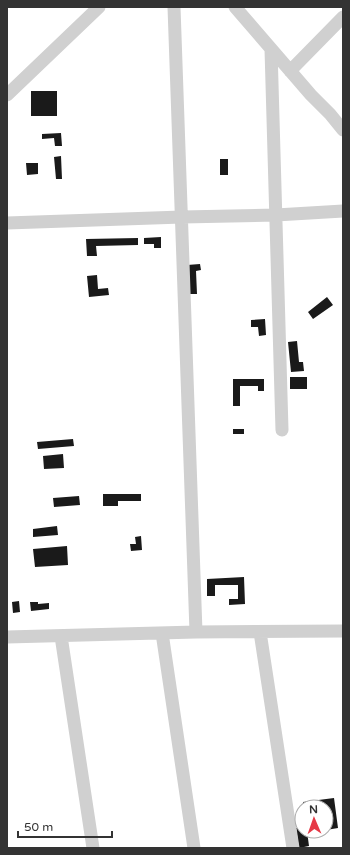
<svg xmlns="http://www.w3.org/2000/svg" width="350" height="855" font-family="'Varela Round',sans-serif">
  <rect width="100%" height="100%" fill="#fff"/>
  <!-- building -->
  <path fill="#1a1a1a" d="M31,91h26v25h-26z
    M61,133l1,13h-7l-1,-8 -12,1v-5z
    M61,156l1,23h-6l-2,-22z
    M220,159h8v16h-8z
    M26,163h12v11l-11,1z
    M161,237v11h-7v-4h-10v-6z
    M138,238v7l-42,1 1,10h-10l-1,-17z
    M200,264l1,6 -5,1 1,23h-8l-2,-29z
    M97,275l1,14 10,-1 1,7 -20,2 -2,-21z
    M327,297l6,8 -20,14 -5,-7z
    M265,319l1,16 -7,1 -1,-9h-7v-7z
    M297,341l2,21h4l1,9 -13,1 -3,-30z
    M290,377h17v12h-17z
    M233,379h31v12h-6v-5h-18v20h-7z
    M233,429h11v5h-11z
    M73,439l1,7 -36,3 -1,-7z
    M63,454l1,14 -20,1 -1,-13z
    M103,494h38v7h-23v5h-15z
    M79,496l1,9 -26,2 -1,-9z
    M57,526l1,9 -25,2v-8z
    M141,536l1,14 -11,1 -1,-7h6l-1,-7z
    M67,546l1,19 -33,2 -2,-18z
    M244,577l1,27 -16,1v-6h9v-14h-23v11h-8v-17z
    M19,601l1,11 -7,1 -1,-11z
    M30,602h8v2l11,-1v6l-18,2z
    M334,798l4,30 -12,2v-23h-22l-1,-5z
    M302,827v4h5l2,15 -10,2 -3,-20z"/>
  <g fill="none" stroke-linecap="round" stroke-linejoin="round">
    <!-- minor -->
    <path stroke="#d0d0d0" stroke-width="13" d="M174,7l22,625
      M235,7l76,88 19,19 13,16
      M271,49l11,381
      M290,71l53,-54
      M7,95l92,-88
      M7,223l175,-6 94,-2 67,-4
      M260,632l33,216
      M162,633l32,215
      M61,636l32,212
      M7,637l189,-5 147,-1"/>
  </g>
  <!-- border -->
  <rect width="350" height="855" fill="none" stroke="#333333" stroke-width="16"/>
  <!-- north arrow -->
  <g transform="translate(314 819) rotate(358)"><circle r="19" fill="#ffffff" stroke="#adadad"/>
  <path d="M0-3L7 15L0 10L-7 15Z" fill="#e63946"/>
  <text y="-6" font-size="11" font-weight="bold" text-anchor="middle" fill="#333333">N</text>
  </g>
  <!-- scale -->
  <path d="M18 831v6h94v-6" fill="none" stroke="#333333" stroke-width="2"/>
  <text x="24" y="831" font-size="12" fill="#333333" stroke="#ffffff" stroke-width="3" paint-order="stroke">50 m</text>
</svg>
